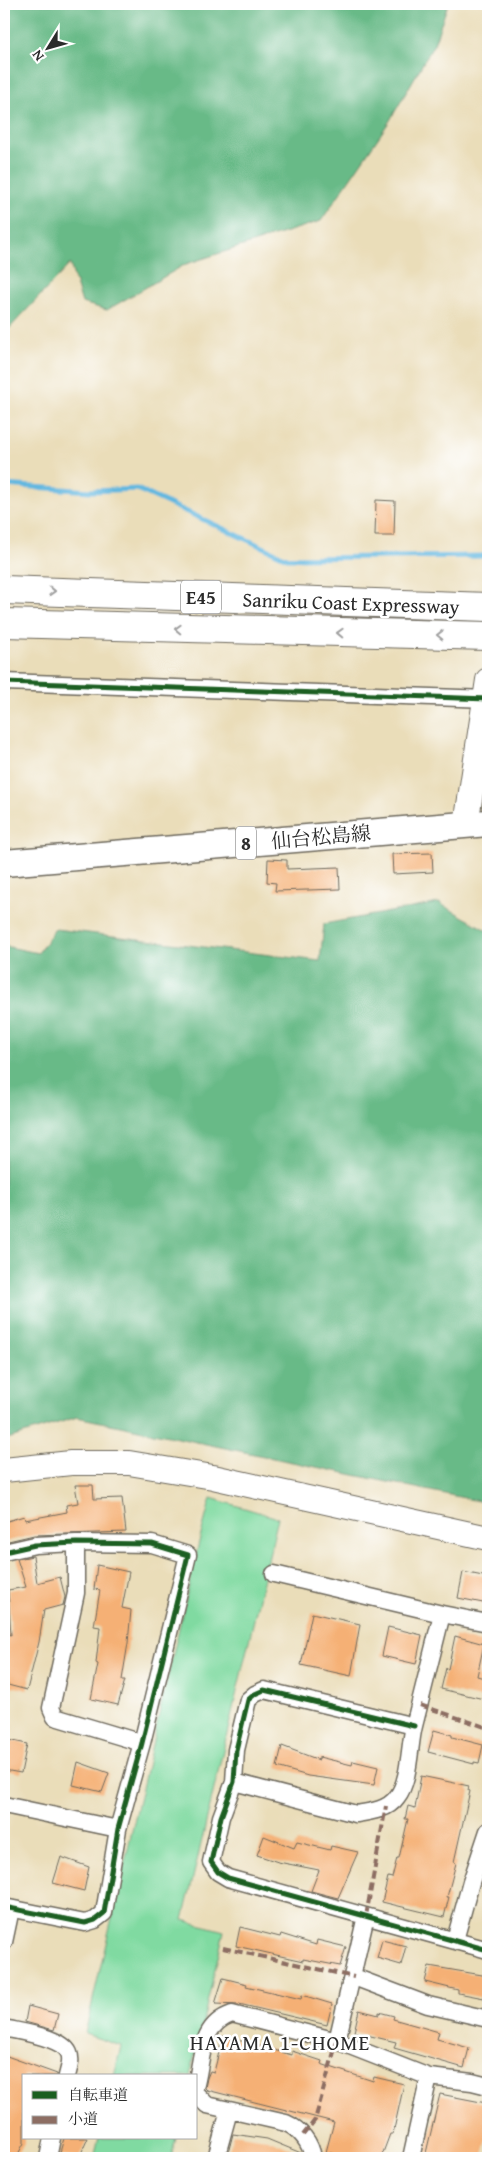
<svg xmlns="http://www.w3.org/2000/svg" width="492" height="2162" font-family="'Gentium Book Plus','Noto Serif JP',serif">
  <rect width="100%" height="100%" fill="#fff"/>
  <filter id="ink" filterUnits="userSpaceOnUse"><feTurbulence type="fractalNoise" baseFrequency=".02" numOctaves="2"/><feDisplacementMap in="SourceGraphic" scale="10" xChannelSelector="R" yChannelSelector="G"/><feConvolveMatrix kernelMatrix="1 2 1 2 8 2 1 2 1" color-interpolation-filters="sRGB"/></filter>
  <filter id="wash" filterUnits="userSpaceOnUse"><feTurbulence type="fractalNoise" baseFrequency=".0096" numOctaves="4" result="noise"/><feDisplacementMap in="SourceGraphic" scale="20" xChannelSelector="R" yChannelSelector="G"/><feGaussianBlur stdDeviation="1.12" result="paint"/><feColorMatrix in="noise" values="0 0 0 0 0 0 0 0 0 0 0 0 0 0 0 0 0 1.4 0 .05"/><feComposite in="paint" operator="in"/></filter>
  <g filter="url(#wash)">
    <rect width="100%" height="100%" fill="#eaddb9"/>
    <!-- green -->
    <path fill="#80daa1" stroke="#568266" d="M211,1498l67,20 -95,402 41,11 -34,145h-76l7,-30 -36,-12 114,-492z
      M99,2138h77l-5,20h-77z"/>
    <!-- forest -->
    <path fill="#68ba87" stroke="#4a7259" d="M4,4h444l-14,40 -45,78 -68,99 -135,43 -79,46 -25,-7 -12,-39 -66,70z
      M439,903l49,28v572l-411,-86 -73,23v-494l34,7 17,-24 265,32 4,-37z"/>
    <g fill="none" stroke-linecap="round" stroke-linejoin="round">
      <!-- stream -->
      <path stroke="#64b8e0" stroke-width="5" d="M4,485l87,6 46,-2 150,69 201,-2"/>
    </g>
    <g id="blocks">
      <!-- building -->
      <path fill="#f5b075" d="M376,500l19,1 -1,35h-19z
        M432,853l1,19 -40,2 -1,-20z
        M268,859l19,1v9l52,-2 1,22 -65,2 1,-8 -9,-1z
        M75,1485h18l1,14 28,-1 4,34 -92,3 -30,7v-20l20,-6 1,4 42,-8 -1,-7 12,-2z
        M33,1556l4,27 23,-6 5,20 -2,8 -19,5 -5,32 -12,48 -23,-6v-52l7,3 -3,-45 18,-3 -9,-28z
        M97,1565l32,7 -7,36 9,2 -3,33 -6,37h3l-7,25 -27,-6 7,-35 -2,-1 4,-36 -6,-1 6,-36 -6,-1z
        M463,1572l25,5v27l-30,-6z
        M312,1613l48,11 -9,52 -50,-11z
        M388,1627l34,8 -6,29 -34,-8z
        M455,1636l29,8 -7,32 11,3v21l-47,-11 5,-21 2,1z
        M434,1730l18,5v2l31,8 -4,18 -5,-1v2l-46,-12z
        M4,1739l23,5 -6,29 -17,-3z
        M282,1746l37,14v-3l33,8 1,-4 25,6 -4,18 -66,-9 -31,-9z
        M78,1762l31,11 -7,19 -29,-7z
        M421,1776l48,10 -1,4 2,1 -16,71 2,1 -9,34h2l-5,20 -62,-15 6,-25 4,1 5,-20h2l9,-39h-3l3,-13 7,2z
        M264,1836l30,12 3,-6 33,8 1,-4 27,6 -20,46 -27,-7 8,-21 -41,-8 -21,-7z
        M61,1857l28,10 -5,24 -31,-8z
        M240,1927l40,10 1,-3 35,11 1,-5 29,7 -6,19 -37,-7v2l-67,-15z
        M382,1940l24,6 -5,19 -24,-7z
        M429,1966l59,10 -4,22 -26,-5v-3l-33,-8z
        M223,1978l24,6 -1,2 55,13 1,-4 30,9 -5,21 -88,-21v1l-24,-1z
        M28,2006l30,8 -4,16 -29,-8z
        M359,2010l20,5v-3l15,4 -1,3 46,13 -2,7 32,9 -5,20 -70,-20 2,-6 -42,-10z
        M223,2036l69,19v-4l30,10 -1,3 52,17 1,-4 30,7 -11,50h-3l-9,24h-23l-32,-6 8,-30 -127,-32 -2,-2 2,-10 3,-7 4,1z
        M4,2055l53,19v2h-33v67l-8,15 -12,-4z
        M440,2094l46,9 -2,6 4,1v26l-6,22h-32l-24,-5z
        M233,2134l34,5 34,14 2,5h-45l-30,-5z
        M64,2138h24l-9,20 -20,-2z"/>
    </g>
  </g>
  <g filter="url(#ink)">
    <use href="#blocks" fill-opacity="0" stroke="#6e695d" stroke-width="1"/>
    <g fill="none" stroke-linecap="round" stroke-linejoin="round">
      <defs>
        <path id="street" d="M4,682l484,17
          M76,1543v50l-25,115 4,9 87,26
          M4,1552l31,-7 41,-2 76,1 36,11 -46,188 -24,86 -14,84 -9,7 -10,3 -81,-16
          M274,1574l168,40 46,9
          M414,1726l-150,-36 -9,4 -7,6 -12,50 -2,32 -13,35 -10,45 7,10 10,6 260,72
          M234,1782l122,32c14,-2 32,-4 41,-17 13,-16 12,-51 17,-71 9,-37 19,-75 28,-112
          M4,1805l114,24
          M455,1940l16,-58 17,-51
          M4,1942l7,-33
          M354,1977l74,28 60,14
          M4,2028c16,4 58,9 65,25 3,7 0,15 -2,23
          M337,2041l29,-125
          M196,2084c7,-28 4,-59 36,-70l105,27 92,36 43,5 16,4
          M196,2094l11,11 79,18c14,6 25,20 27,35
          M48,2158l4,-20
          M216,2158l13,-47
          M411,2158l18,-81"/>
        <path id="secondary" d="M466,825l22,-145
          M4,1470l67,-7h58l84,14 275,61"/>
        <path id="primary" d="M4,863l484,-40"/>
        <path id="highway" d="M4,590l484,17
          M4,623l484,13"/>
      </defs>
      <!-- street casing -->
      <use href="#street" stroke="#6e695d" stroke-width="19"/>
      <!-- secondary casing -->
      <use href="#secondary" stroke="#6e695d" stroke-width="26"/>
      <!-- primary casing -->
      <use href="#primary" stroke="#6e695d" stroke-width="29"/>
      <!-- highway casing -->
      <use href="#highway" stroke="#6e695d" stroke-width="30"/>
      <!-- street -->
      <use href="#street" stroke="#fff" stroke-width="16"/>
      <!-- secondary -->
      <use href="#secondary" stroke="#fff" stroke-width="24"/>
      <!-- primary -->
      <use href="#primary" stroke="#fff" stroke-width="26"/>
      <!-- highway -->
      <use href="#highway" stroke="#fff" stroke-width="28"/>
      <!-- quiet -->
      <path stroke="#8d6e63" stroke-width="4" stroke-dasharray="8 4" stroke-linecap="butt" d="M420,1705l68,23
        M366,1916l20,-110
        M223,1948l131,29
        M303,2135l12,-15 22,-79"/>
      <defs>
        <path id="cycleway" d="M4,682l484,17
          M4,1552l31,-7 41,-2 76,1 36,11 -46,188 -24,86 -14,84 -9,7 -10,3 -81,-16
          M414,1726l-150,-36 -9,4 -7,6 -12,50 -2,32 -13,35 -10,45 7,10 10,6 260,72"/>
      </defs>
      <!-- cycleway casing -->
      <use href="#cycleway" stroke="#fff" stroke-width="8"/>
      <!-- cycleway -->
      <use href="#cycleway" stroke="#1b5e20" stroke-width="5"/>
    </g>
    <!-- one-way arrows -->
    <defs><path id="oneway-chevron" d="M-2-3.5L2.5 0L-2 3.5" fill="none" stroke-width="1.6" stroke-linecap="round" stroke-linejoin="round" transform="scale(1.25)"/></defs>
    <g stroke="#a0a0a0">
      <use href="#oneway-chevron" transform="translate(52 591) rotate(2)"/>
      <use href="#oneway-chevron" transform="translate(178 629) rotate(-178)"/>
      <use href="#oneway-chevron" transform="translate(340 633) rotate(-178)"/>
      <use href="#oneway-chevron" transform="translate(440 635) rotate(-179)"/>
    </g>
  </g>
  <g text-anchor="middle" stroke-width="5" stroke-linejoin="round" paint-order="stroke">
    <!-- shield labels -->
    <g fill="#fff" stroke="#6b6b6b" stroke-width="1">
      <rect x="181" y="580.5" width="40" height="33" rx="4"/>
      <rect x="236" y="826.5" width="20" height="33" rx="4"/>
    </g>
    <g font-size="19" font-weight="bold" fill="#2b2b2b">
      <text x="201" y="604">E45</text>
      <text x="246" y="850">8</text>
    </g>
    <!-- street labels -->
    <g font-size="20" fill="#2b2b2b" stroke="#fff">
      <text transform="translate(351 603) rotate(2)" y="7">Sanriku Coast Expressway</text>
      <text transform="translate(321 837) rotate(-5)" y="7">仙台松島線</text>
    </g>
    <!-- neighbourhood labels -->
    <g font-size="21" letter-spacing="1" fill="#2b2b2b" stroke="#fff">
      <text x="280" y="2050">HAYAMA 1-CHOME</text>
    </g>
  </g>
  <!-- margin -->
  <rect width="492" height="2162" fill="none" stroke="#fff" stroke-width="20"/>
  <!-- legend -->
  <rect x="22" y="2074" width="175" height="65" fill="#ffffff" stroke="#aaaaaa"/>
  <rect x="32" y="2091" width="25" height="8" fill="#1b5e20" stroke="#aaaaaa"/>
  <text x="68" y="2100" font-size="15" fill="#2b2b2b">自転車道</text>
  <rect x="32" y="2116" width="25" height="8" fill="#8d6e63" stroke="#aaaaaa"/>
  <text x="68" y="2124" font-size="15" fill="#2b2b2b">小道</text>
  <!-- north arrow -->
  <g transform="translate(48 48) rotate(233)" stroke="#ffffff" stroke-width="4" paint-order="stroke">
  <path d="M0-4L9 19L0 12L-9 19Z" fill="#2b2b2b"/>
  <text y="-8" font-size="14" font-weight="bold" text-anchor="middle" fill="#2b2b2b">N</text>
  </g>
</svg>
